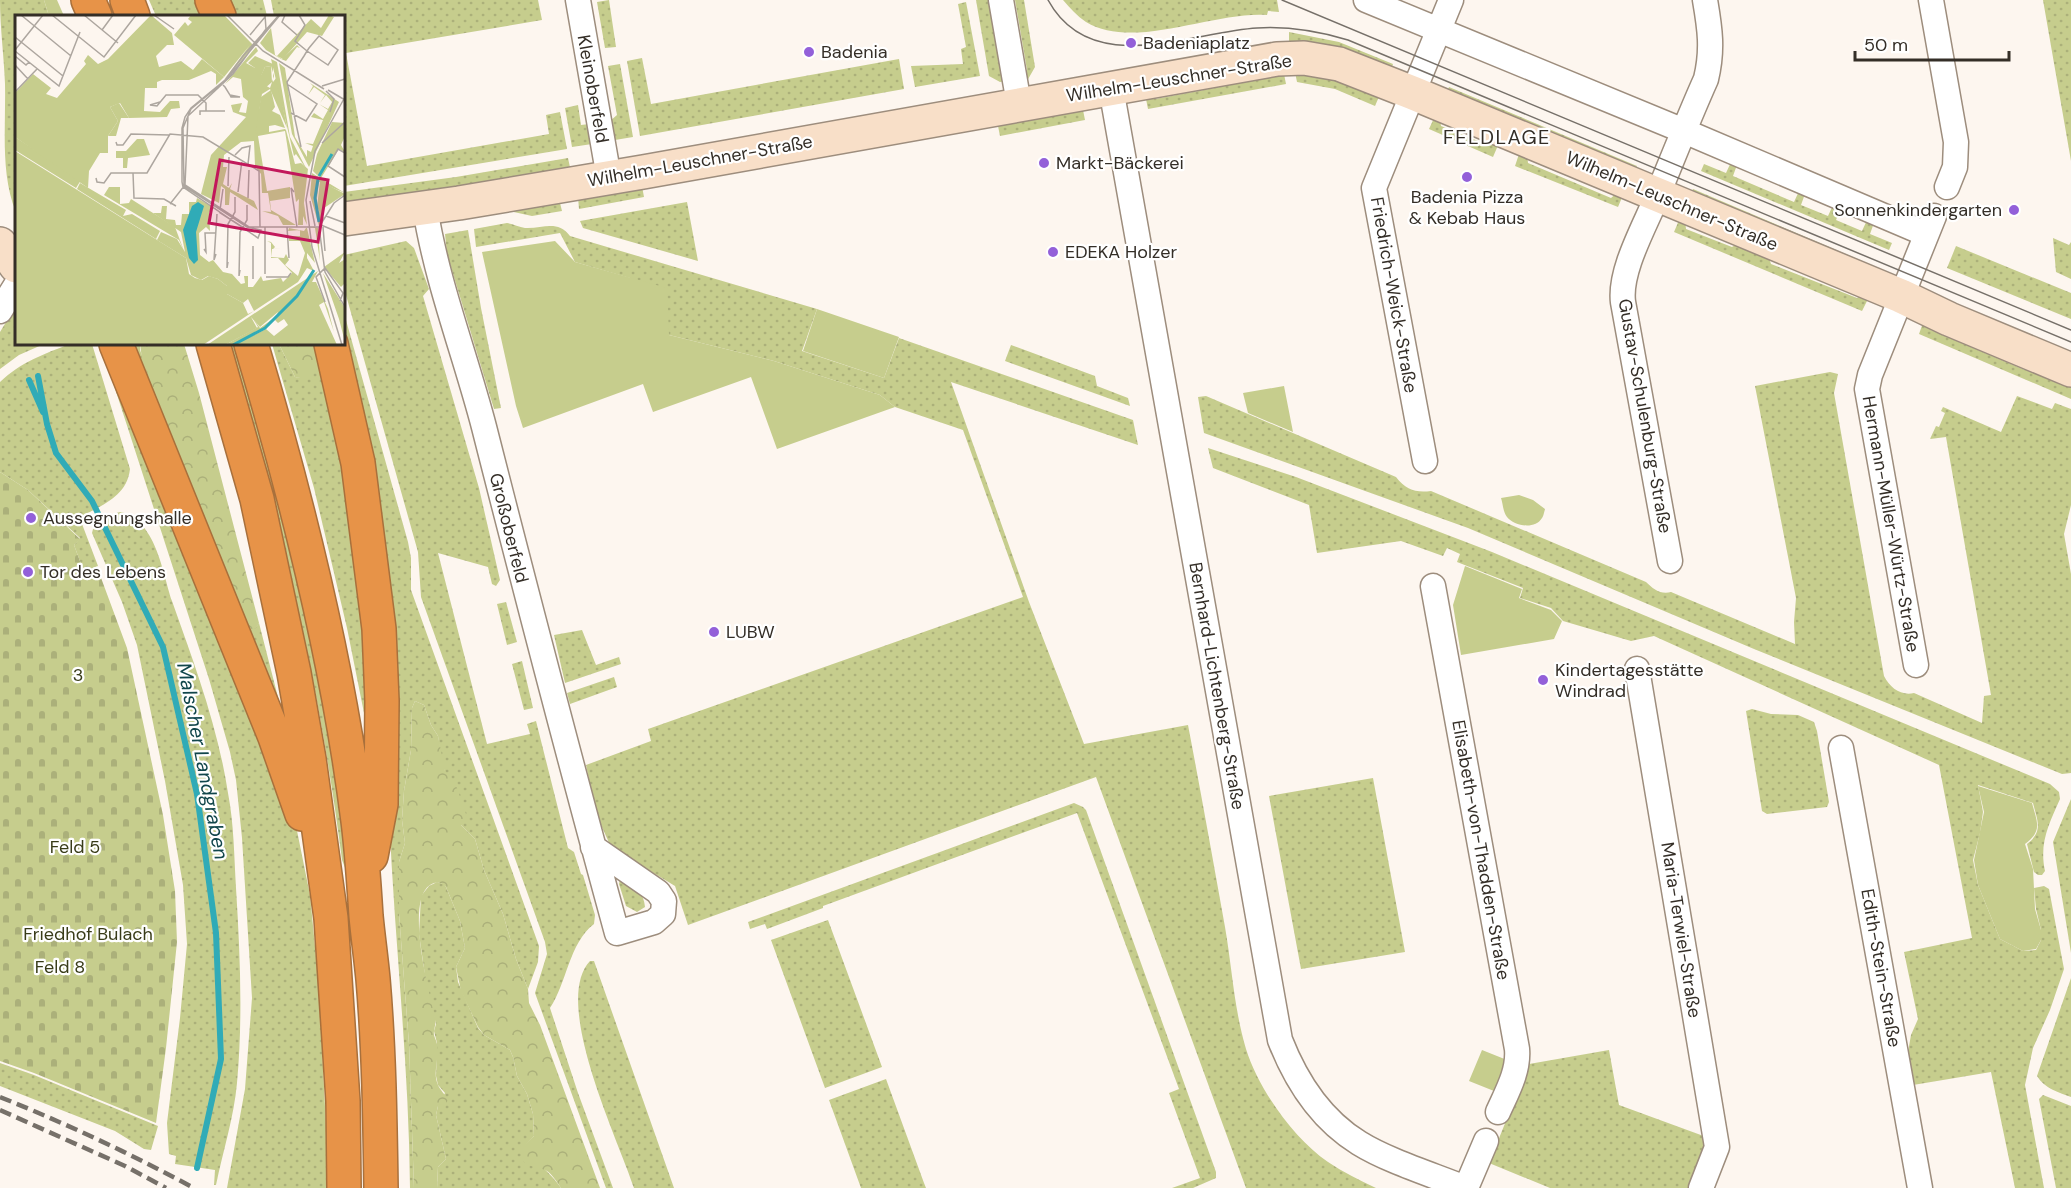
<svg xmlns="http://www.w3.org/2000/svg" width="2071" height="1188" font-family="'DM Sans',sans-serif">
  <defs>
    <pattern id="grass-dots" width="8" height="8" patternUnits="userSpaceOnUse" patternTransform="scale(1.5)"><rect width="8" height="8" fill="#c6cd8d"/><path d="M2 2h.1M6 6h.1" fill="none" stroke="#abb07a" stroke-width="1.8" stroke-linecap="round"/></pattern>
    <pattern id="forest-crowns" width="20" height="18" patternUnits="userSpaceOnUse" patternTransform="scale(1.5)"><rect width="20" height="18" fill="#c6cd8d"/><path d="M2 6a3 3 0 1 1 6 0M12 15a3 3 0 1 1 6 0" fill="none" stroke="#abb07a"/></pattern>
    <pattern id="cemetery-stones" width="16" height="16" patternUnits="userSpaceOnUse" patternTransform="scale(1.5)"><rect width="16" height="16" fill="#c6cd8d"/><path d="M2 7V4a2 2 0 0 1 4 0v3zM10 15v-3a2 2 0 0 1 4 0v3z" fill="#abb07a"/></pattern>
  </defs>
  <rect width="100%" height="100%" fill="#fdf6ef"/>
  <!-- grass -->
  <path fill="url(#grass-dots)" d="M0,0h44l5,16h-33v196c-16,-39 -10,-86 -11,-128 -1,-28 -5,-56 -5,-84z
    M149,0h55l8,16h-56z
    M222,0h41l4,16h-37z
    M271,0h267l4,20 -196,33 21,113 182,-32 -3,-19 14,-3 7,37 -223,37v-170h-70z
    M609,0l7,47 -11,1 -8,-46z
    M976,0h15l15,81 -6,1 -11,-6z
    M1015,0h9l11,67 -8,14 -6,-5 6,-6z
    M1063,0h214l2,12 -11,-1 -1,4c-54,-4 -133,36 -181,7 -9,-6 -16,-14 -23,-22z
    M2043,0h28v161z
    M966,2l14,74 -65,11 -4,-21 52,-2 -2,-15 5,-2 -8,-43z
    M1289,32l50,10 54,22 -3,9 -101,-26z
    M642,58l9,46 248,-45 5,30 -264,47 -13,-75z
    M620,64l13,73 -18,3 -5,-19 7,-6 -9,-49z
    M1294,67l87,25 -6,14 -40,-17 -38,-7z
    M1283,69l3,15 -138,25 -3,-15 5,-2 5,7 108,-20 2,-7z
    M1449,87l188,79 -4,9 -188,-79z
    M578,105l3,20 8,-1 3,20 -20,3 -7,-39z
    M1082,105l3,15 -85,16 -3,-15z
    M1435,116l5,3 1,7 47,19 6,-4 5,2 -6,14 -64,-28z
    M1520,151l7,3 1,9 83,35 7,-6 5,3 -5,12 -103,-41z
    M568,158l3,14 -227,31v-11l112,-15z
    M1732,160l6,2 -5,14 61,26 6,-13 6,2 -5,14 27,11 6,-13 8,3 -6,14 26,11 6,-13 7,2 -5,14 22,9 -3,7 -188,-79 3,-7 22,9z
    M641,181l3,16 -65,12 -1,-12z
    M1693,189l188,80 -3,7 -189,-78z
    M556,197l4,6 2,8 -30,5 -32,-7z
    M687,202l11,59 -115,-33 -3,-7z
    M1680,218l5,2 1,9 46,18 7,-4 29,12 3,9 86,34 5,-3 7,2 -7,14 -188,-79z
    M507,223c6,1 12,4 18,5 18,1 32,-9 45,8l247,73 -15,42 82,27 15,-40 234,82 5,25 -187,-63 78,220 55,142 104,-19c13,68 25,135 37,202 7,40 9,82 21,122 12,39 47,89 82,113 15,10 31,18 48,26h-130l-150,-411 -408,148 -13,-39 -64,-39 -15,-33 -10,-49 65,-24 -3,-12 3,-1 372,-131 -60,-167 -68,-23 -15,-12 -106,-34 -105,-26 -39,-57 -55,-16 -15,-29 -84,14 -2,-18z
    M468,230l13,78 20,100 -7,1 -47,-155 -2,-20z
    M2053,238l16,7 2,-3v37l-15,-7z
    M406,241l8,7 15,41 -6,7 56,192 21,92 -4,6 -4,-2 -4,-17 -50,-14 49,191 43,-10 -3,-10 9,-3 32,127 6,4 7,22 2,1 12,40 -1,9c-25,19 -27,59 -44,84l28,85 35,95h-7l-71,-195 12,-39 -2,-12 -124,-345 -3,-45 -74,-264v-33z
    M1956,246l115,47v26l-124,-51z
    M14,309l2,2v33h28l-25,11 -19,14v-37z
    M344,313l64,229 3,16v32l128,356 -1,16 -10,27 -12,-30 -13,-45 -19,-44 -9,-31 -14,-14 -20,-66 -3,-23 -7,-11 -7,-20 -9,-4 -3,7 -1,42 -7,41 -2,29 3,23 -6,19v52l10,130 5,144h-4c-1,-126 -16,-251 -21,-376l-45,-468z
    M1924,320l5,2 2,8 94,40 8,-4 38,18v15l-152,-65z
    M70,344h22l38,125c-3,26 -25,35 -46,46l-2,9 16,42 -14,6 -10,-27 6,-7 -52,-48 -28,-18v-90c21,-20 44,-28 70,-38z
    M126,344h14v6l25,69 7,25 84,183 3,-4 22,86z
    M227,344h9c33,113 63,228 86,344 11,60 19,121 28,180l-4,2 -4,-10c-14,-110 -35,-220 -62,-327 -17,-63 -35,-126 -53,-189z
    M272,344h7l16,33c14,2 21,-8 26,-20l39,175 8,186 -4,-5 -17,-85 -33,-140z
    M1011,345l84,31 2,10 31,12 2,8 -125,-45z
    M1830,372l8,2 -4,19 50,283c6,12 17,20 30,17l68,30 2,-27 7,-1 -45,-258 -16,2 6,-13 3,1 6,-14 -4,-2 2,-4 58,25 16,-36 35,13 3,-6 16,6v96l-7,29 7,40v199l-9,1 -308,-125 -286,-121 -264,-95 -6,-36 8,-1 190,81c10,13 20,16 35,14l215,91c7,7 15,13 25,10l124,52 -1,-22 2,-24 -41,-212z
    M110,373l182,433 18,89 9,92 7,139 1,62h-100l18,-99 7,-91 -10,-160 -6,-58 -6,-28 -21,-73z
    M1208,448l88,29 196,75 558,232 9,8 1,7c-11,25 -21,44 -15,72l-3,4h-4l-4,-3 -7,-28c17,-13 10,-24 6,-41l-55,-18 5,27 -3,21 -7,27 5,25 22,54 23,12 13,-1 5,-10v-10l-5,-21 -2,-21 10,-2 5,3 15,80 -14,41 -17,38 -8,37 19,103h-29l-24,-116 -78,13 -5,-33 3,-17 7,-16 -14,-67 68,-14 -33,-173 -285,-129 -23,5 -68,-20 -12,-13 -31,-10 3,-10 -66,-26 3,-8 -13,-6 -4,8 -42,-15 -84,12 -8,-48 -96,-37z
    M120,512c36,8 42,59 52,89 22,62 46,126 56,192 6,31 6,63 8,95 4,64 7,130 1,195 -3,34 -14,68 -21,102h-2l1,-15 -40,-6 1,-8 -7,-2 -2,-31 13,-105 7,-74 -4,-59 -18,-104 -28,-136 -15,-43 -30,-69 2,-8 16,-10z
    M506,602l11,40 -10,3 -10,-41z
    M582,630l14,35 23,-8 2,7 -56,19 -11,-48z
    M522,661l11,47 -9,2 -12,-46z
    M614,677l3,10 -47,17 -3,-11z
    M1752,709l19,5 27,1 16,7 3,9 12,71 -2,5 -60,7 -5,-3 -16,-100z
    M1373,778l32,174 -104,17 -32,-173z
    M2071,799v154l-18,-111z
    M1074,803l9,4 3,3 130,362v6l-23,10h-21l28,-10 -31,-85 10,-4 -102,-276 -254,93v2l-56,21 -2,-5 -15,5 -2,-7z
    M620,879c13,8 24,12 25,28l-8,5 -11,-6 -7,-22z
    M437,882l7,2 2,3 14,34 5,27 -9,19 2,15 20,46 6,7 26,15 3,7 4,19 10,18 6,20 1,22 -11,11c12,14 28,26 38,41h-124l1,-21 8,-8 -10,-44 2,-9 7,-13 -7,-8 -2,-9 1,-33 -3,-12 2,-7 -9,-35 -8,-55 2,-38 8,-10z
    M828,920l54,147 -57,21 -54,-148z
    M590,961h4l80,227h-40c-15,-47 -83,-186 -44,-227z
    M2071,978v119c-13,-5 -26,-8 -34,-21z
    M1609,1050l10,55 90,33 -15,50h-144l-61,-25 40,-99z
    M0,1063l34,12 124,51 -7,24 -7,-1 -29,-18 -115,-45z
    M886,1079l38,104 2,5h-65l-32,-88z
    M2043,1095l28,11v82h-15l-17,-89z"/>
  <!-- forest -->
  <path fill="url(#forest-crowns)" d="M44,0h13l7,16h-15z
    M140,344h44l15,49 60,230 -3,5 -5,1 -6,-4 -73,-181 -7,-25 -23,-60z
    M279,344h41c2,17 -3,37 -25,33z
    M415,701l9,4 7,20 7,11 7,35 12,17 9,26 -5,11 14,14 9,31 19,44 13,45 12,30 1,14 11,22 60,163h-39c-5,-7 -10,-17 -19,-19 -8,-3 -12,-2 -19,-8v-15l11,-10 -1,-22 -6,-20 -10,-18 -4,-19 -3,-7 -26,-15 -6,-8 -17,-36 -5,-24 9,-19 -5,-27 -14,-34c-4,-5 -10,-6 -16,-2 -25,16 -1,107 5,132 1,6 0,8 -1,14 -1,5 2,8 3,13 3,13 -5,28 1,41 2,5 7,9 10,15l-3,5 -7,1 -2,9 10,44 -8,8 -1,21h-23l-5,-144 -10,-130v-52l6,-19 -3,-23 2,-29 7,-41 1,-42z"/>
  <!-- cemetery -->
  <path fill="url(#cemetery-stones)" d="M0,472l28,18 52,49 -6,6 10,27 13,-5 30,81 36,167 12,76 2,51 -11,106 -10,75 -122,-50 -34,-12z"/>
  <!-- park -->
  <path fill="#c6cd8d" d="M555,241l20,21 92,26 2,47 105,26 106,34 15,12 -118,42 -26,-72 -98,35 -10,-28 -120,44 -7,-22 -34,-154z
    M817,309l82,28 -15,41 -81,-27z
    M1284,386l9,46 -45,-19 -5,-20z
    M1519,495l14,5 12,9c0,0 -2,9 -3,9 -7,12 -28,8 -35,-1 -4,-5 -4,-13 -6,-19z
    M1465,566l57,23 -3,9 32,12 11,11 -8,18 -93,16 -8,-50z
    M1978,786l54,17c5,19 11,28 -7,41l8,25 2,40 6,21v10l-5,9 -13,2 -23,-12 -22,-54 -4,-25 10,-48z
    M1482,1050l25,10 -13,31 -25,-10z"/>
  <g fill="none" stroke-linecap="round" stroke-linejoin="round">
    <!-- stream -->
    <path stroke="#30abb7" stroke-width="6" d="M38,376l9,48 9,29 36,48 71,146 34,147 19,139 5,126 -24,109
      M29,380l14,32"/>
    <defs>
      <path id="street" d="M578,0l31,178
        M1001,0l18,104
        M1366,0l318,131 242,103
        M1931,0l25,142 -1,25 -8,20
        M1111,88l169,952c16,41 40,79 79,103 29,18 74,32 106,45
        M425,208c12,75 40,146 59,219 43,169 87,338 133,506l37,-11 9,-8 1,-13 -6,-9 -65,-45
        M0,311l16,-26
        M1425,461l-51,-273 77,-188
        M1670,561l-47,-259c-4,-32 23,-78 35,-108 16,-39 31,-77 48,-115 7,-29 4,-50 -1,-79
        M1433,586l84,463c2,22 -10,43 -19,63
        M1916,665l-49,-276 3,-14 64,-159
        M1637,669l80,478 -16,41
        M1841,748l79,440
        M1466,1188l20,-47"/>
      <path id="secondary" d="M344,219l115,-16 184,-31 634,-113 27,-1 35,6 74,29 488,203 48,23 122,51
        M0,244l16,22"/>
      <path id="highway" d="M88,0l7,16
        M127,0l6,16
        M212,0l7,16
        M116,344l159,393 27,77
        M213,344l44,155 37,174 15,86 22,159 12,183 1,87
        M251,344c46,154 87,317 107,477 4,32 6,63 8,95 2,21 5,42 7,63 6,70 7,140 8,209
        M331,344l27,119 21,166 3,72 -1,103 -10,52"/>
    </defs>
    <!-- street casing -->
    <use href="#street" stroke="#9d8d7d" stroke-width="27"/>
    <!-- secondary casing -->
    <use href="#secondary" stroke="#9d8d7d" stroke-width="36"/>
    <!-- highway casing -->
    <use href="#highway" stroke="#a8703c" stroke-width="36"/>
    <!-- street -->
    <use href="#street" stroke="#fff" stroke-width="24"/>
    <!-- secondary -->
    <use href="#secondary" stroke="#f8dfc8" stroke-width="33"/>
    <!-- highway -->
    <use href="#highway" stroke="#e79348" stroke-width="33"/>
    <!-- tram -->
    <path stroke="#767069" stroke-width="1.5" d="M1048,0c43,79 141,32 209,28 31,-2 61,3 91,12l723,302
      M1282,0l789,330"/>
    <!-- rail -->
    <path stroke="#767069" stroke-width="4.5" stroke-dasharray="12 6" stroke-linecap="butt" d="M0,1097c67,27 131,57 194,91
      M0,1110l125,56 41,22"/>
  </g>
  <!-- markers -->
  <g fill="#9360d9" stroke="#fff" stroke-width="2">
    <circle cx="1131" cy="43" r="6"/>
    <circle cx="809" cy="52" r="6"/>
    <circle cx="1044" cy="163" r="6"/>
    <circle cx="1467" cy="177" r="6"/>
    <circle cx="2014" cy="210" r="6"/>
    <circle cx="1053" cy="252" r="6"/>
    <circle cx="31" cy="518" r="6"/>
    <circle cx="28" cy="572" r="6"/>
    <circle cx="714" cy="632" r="6"/>
    <circle cx="1543" cy="680" r="6"/>
  </g>
  <g text-anchor="middle" stroke-width="4.5" stroke-linejoin="round" paint-order="stroke">
    <!-- poi labels -->
    <g font-size="18" fill="#342e27" stroke="#fff" text-anchor="start">
      <text x="1143" y="49">Badeniaplatz</text>
      <text x="821" y="58">Badenia</text>
      <text x="1056" y="169">Markt-Bäckerei</text>
      <text x="1467" y="203" text-anchor="middle">Badenia Pizza<tspan x="1467" dy="21">&amp; Kebab Haus</tspan></text>
      <text x="2002" y="216" text-anchor="end">Sonnenkindergarten</text>
      <text x="1065" y="258">EDEKA Holzer</text>
      <text x="43" y="524">Aussegnungshalle</text>
      <text x="40" y="578">Tor des Lebens</text>
      <text x="726" y="638">LUBW</text>
      <text x="1555" y="676">Kindertagesstätte<tspan x="1555" dy="21">Windrad</tspan></text>
    </g>
    <!-- street labels -->
    <g font-size="18" fill="#342e27" stroke="#fff">
      <text transform="translate(1179 78) rotate(-9)" y="6">Wilhelm-Leuschner-Straße</text>
      <text transform="translate(593 89) rotate(80)" y="6">Kleinoberfeld</text>
      <text transform="translate(700 161) rotate(-10)" y="6">Wilhelm-Leuschner-Straße</text>
      <text transform="translate(1672 201) rotate(23)" y="6">Wilhelm-Leuschner-Straße</text>
      <text transform="translate(1394 295) rotate(80)" y="6">Friedrich-Weick-Straße</text>
      <text transform="translate(1645 416) rotate(80)" y="6">Gustav-Schulenburg-Straße</text>
      <text transform="translate(1891 524) rotate(80)" y="6">Hermann-Müller-Würtz-Straße</text>
      <text transform="translate(509 528) rotate(76)" y="6">Großoberfeld</text>
      <text transform="translate(1217 686) rotate(80)" y="6">Bernhard-Lichtenberg-Straße</text>
      <text transform="translate(1481 850) rotate(80)" y="6">Elisabeth-von-Thadden-Straße</text>
      <text transform="translate(1681 930) rotate(81)" y="6">Maria-Terwiel-Straße</text>
      <text transform="translate(1881 968) rotate(80)" y="6">Edith-Stein-Straße</text>
    </g>
    <!-- park labels -->
    <g font-size="18" fill="#393c19" stroke="#fff">
      <text x="78" y="681">3</text>
      <text x="75" y="853">Feld 5</text>
      <text x="88" y="940">Friedhof Bulach</text>
      <text x="60" y="973">Feld 8</text>
    </g>
    <!-- neighbourhood labels -->
    <g font-size="20" letter-spacing="1.5" fill="#342e27" stroke="#fff">
      <text x="1497" y="144">FELDLAGE</text>
    </g>
    <!-- water labels -->
    <g font-size="20" font-style="italic" fill="#11464b" stroke="#fff">
      <text transform="translate(203 761) rotate(79)" y="7">Malscher Landgraben</text>
    </g>
  </g>
  <!-- overview -->
  <g transform="translate(15 15)">
    <rect width="330" height="330" fill="#fdf6ef"/>
    <path d="M176,0h33l30,31 -30,34 26,-35 -26,32 -50,-42 11,-13 3,4 4,-4 -4,-3zM256,13l4,27 7,4 15,-14 3,3 -3,-1 -11,14 -5,-2 -15,-9 -6,-7zM241,32l2,4 -12,12 9,5 -7,-5 7,-7 18,8v18l4,-5 10,51 -17,-39 -8,5 -3,18 10,20 16,-3 1,1 9,34 6,-1 7,6 -5,42 1,-8 3,22 -4,-9v9h-5l1,-26 -3,3 -11,-71 -27,5 9,55 23,-4v11l-20,3 1,9 25,15h-13l-5,-9 -16,-5 9,1 -3,-19h-6l-1,-19 -6,-8 -1,-25 -13,1 -17,13 -1,12h4l-4,17 6,4 3,-5 -2,6 24,12 4,9 -28,-18 -1,13h-4v-16l-4,-3 -2,17 -18,-9 10,-39 35,-38 -13,-5 -2,-7 11,-2 -3,9 7,1 2,-12 -5,-4 -2,-18 -8,-2 -8,7zM256,51l3,10 -4,12 -7,-4 -2,-8 4,-9zM264,48l6,5 10,69 12,20v-7l4,2 2,-6 -8,-3 8,1 10,-24 -12,-3 3,-4 9,6 5,-9 -9,-6 9,5 4,-7 -6,-7 -6,8 5,-8 -11,-8 -6,8 5,-9 -3,-3 29,19 -30,65 -17,-33zM104,88l10,15h-8l-5,18h-8l10,-15 -8,-14zM317,107l13,1v6l-28,46 -4,-4 4,-17zM0,122l66,43 -5,8 -61,-38zM297,158l33,20 -26,-11 -3,25 8,11 -5,8 -9,-31zM65,168l46,27 -3,6 9,-2 28,17 -4,8 -79,-50zM182,183l21,12 -6,-2 -3,5 1,18 -4,-4 -7,6 1,22 9,7 4,-2 10,12 9,2 9,10 4,-1 -1,-7h4v11h5l8,-11 2,5 18,-3 2,4 9,-9 -14,-15h-7v-15l-4,-2 4,1 4,5 -2,2 10,-1 -11,1 -1,8 13,1 2,-4 3,6 -4,5 13,11 7,-23 -5,-12h-11v-5h11v-6l-12,1 1,-3 15,3 2,-3 9,-1 3,1 2,33 -5,-33h-8l8,35 -8,-10v5l7,13 -7,-3 -9,14 -44,29 -6,-12 -5,4 -16,-9v-8l-9,-7 -10,-3 -7,4 -10,-5 -5,-17 -29,-18 4,-8 16,7 8,13 -4,-20 -28,-19h8l1,-7h5l-1,13 9,1 1,5h5l1,-11h7v-12h7zM330,237l-6,11 6,-4v24l-4,4 -17,-20zM303,256l-6,11h4l12,27 6,23 -10,-30 -5,3 18,40h-103l32,-16 8,7 14,-11 -4,-6 -6,4 -3,-3 3,-8 -18,15 -9,-10 6,11 -32,17h-18zM308,258l22,35v34l-6,-23z" fill="#c6cd8d" fill-rule="evenodd"/>
    <path d="M136,0l21,18 2,12h-7l-11,11 3,11 22,-6 12,9 9,-11 22,18 -8,8v-11l-5,-3 -22,9h-27l-5,2v6h-12l-1,23 16,1 10,-11h9l1,7 -9,1 -4,8 -38,1 -9,-15 -10,4 8,14 -10,15v17h-8l-11,18 -1,17 -73,-51v-44l18,-19 18,14 -5,6 11,4 29,-34 -2,-3 4,-6 10,9 10,-5zM256,44l6,3 13,75 17,33 -11,-16 -2,2zM122,124h7l6,16 -22,3 -1,10h-4v-10h-7v-7h10zM0,136l171,107 3,16 6,4 7,2 7,-4 9,3 9,7v8l16,9 5,11 6,-3 -51,34h-188zM94,172h11v17l9,-1 2,-4 44,28 9,24 -5,-11 -75,-45zM262,301l-14,14 -29,15h-9l33,-18 -6,-10 8,11z" fill="#c6cd8d"/>
    <path d="M256,75l4,17 -3,4 8,4 5,13 -10,-3 -6,1v6l-14,2 6,-37zM305,166l25,13 -21,14 -2,9 -5,-10z" fill="#c6cd8d"/>
    <path d="M314,0l5,2 -12,19 -15,-4 -24,27 -6,-3 34,-37 10,9zM256,51l1,16 -8,7 -5,-10 6,-12zM330,108v13l-4,9 4,7 -6,-3 -18,29 -4,-3 2,-5z" fill="#c6cd8d"/>
    <path d="M183,187l6,4 -8,26 2,28 -4,4 -5,-6 -6,-28 9,-24z" fill="#30abb7"/>
    <path fill="none" stroke="#30abb7" stroke-width="3" d="M304,161l13,-22M303,164l-3,19 4,24M218,330l32,-17 32,-32 17,-26"/>
    <path fill="none" stroke="#ada69f" stroke-width="1.5" d="M6,0l50,41M37,0l52,42 32,-42M69,0l34,28M139,0l20,14M212,0l36,36 61,38M264,0l-36,41 -18,24 -34,28 -6,9 -3,11v54l1,5 75,51 3,-8 -14,-3 -63,-41 -1,-58 8,-19 35,-29 54,-65M270,0l-3,7 15,13M284,0l6,10 -10,16 12,10 21,14 10,-15 -19,-14 -10,12 -2,3 -3,5 -17,26 14,65M87,15l11,-15M235,20l15,-18M0,22l48,39M0,35l28,-35M0,36l44,35 21,-54M0,41l11,9 3,-3M0,50l13,14M272,69l30,20 -11,17 -15,-8M208,70l2,2 5,8 1,2h9l-10,-2M307,71l23,-7M313,75l17,10M311,76l8,8 -4,13M0,77l22,-23M145,87l-10,3 7,1 9,-11h32l8,8v8M185,100v-4h25M101,127l1,3h6l8,-11 38,1M307,128l23,-21M330,138l-7,-4 -10,17 17,11M220,140l7,-7 8,-2 -2,18M118,158l1,25 30,1 12,7M81,163l1,4 7,1 7,-10h36l23,-39 33,3 56,34 1,56M170,170l64,42h70M213,171l1,-29M223,177l4,-32M279,177l-3,-4 6,39M233,183l1,-28M295,186l5,25M155,189l15,-19 3,-69 45,-42 33,-45 -1,-14M205,195l3,-21M204,197l31,20M311,201l19,7M306,210l24,10M250,212v47M272,212l2,31M304,212l6,45 20,35M304,212l15,-24 11,-8M308,212l2,24M238,231v33M189,234l2,3 -1,-19h11M201,239l-2,6 3,-46M213,247l-1,6 1,-44 7,-12v-15M225,255l-1,6 1,-44 7,-12v-15M251,262h22l3,-4M310,287l-9,-25 9,-9 18,25 -3,8M327,330l-30,-98 -6,-47 9,-49 30,-54"/>
    <path fill="#c2185b" fill-opacity="0.15" stroke="#c2185b" stroke-width="3" d="M205,145l108,20 -10,62 -109,-19z"/>
    <rect width="330" height="330" fill="none" stroke="#342e27" stroke-width="3"/>
  </g>
  <!-- scale -->
  <path d="M1855 51v9h154v-9" fill="none" stroke="#342e27" stroke-width="3"/>
  <text x="1864" y="51" font-size="18" fill="#342e27" stroke="#ffffff" stroke-width="4.5" paint-order="stroke">50 m</text>
</svg>
